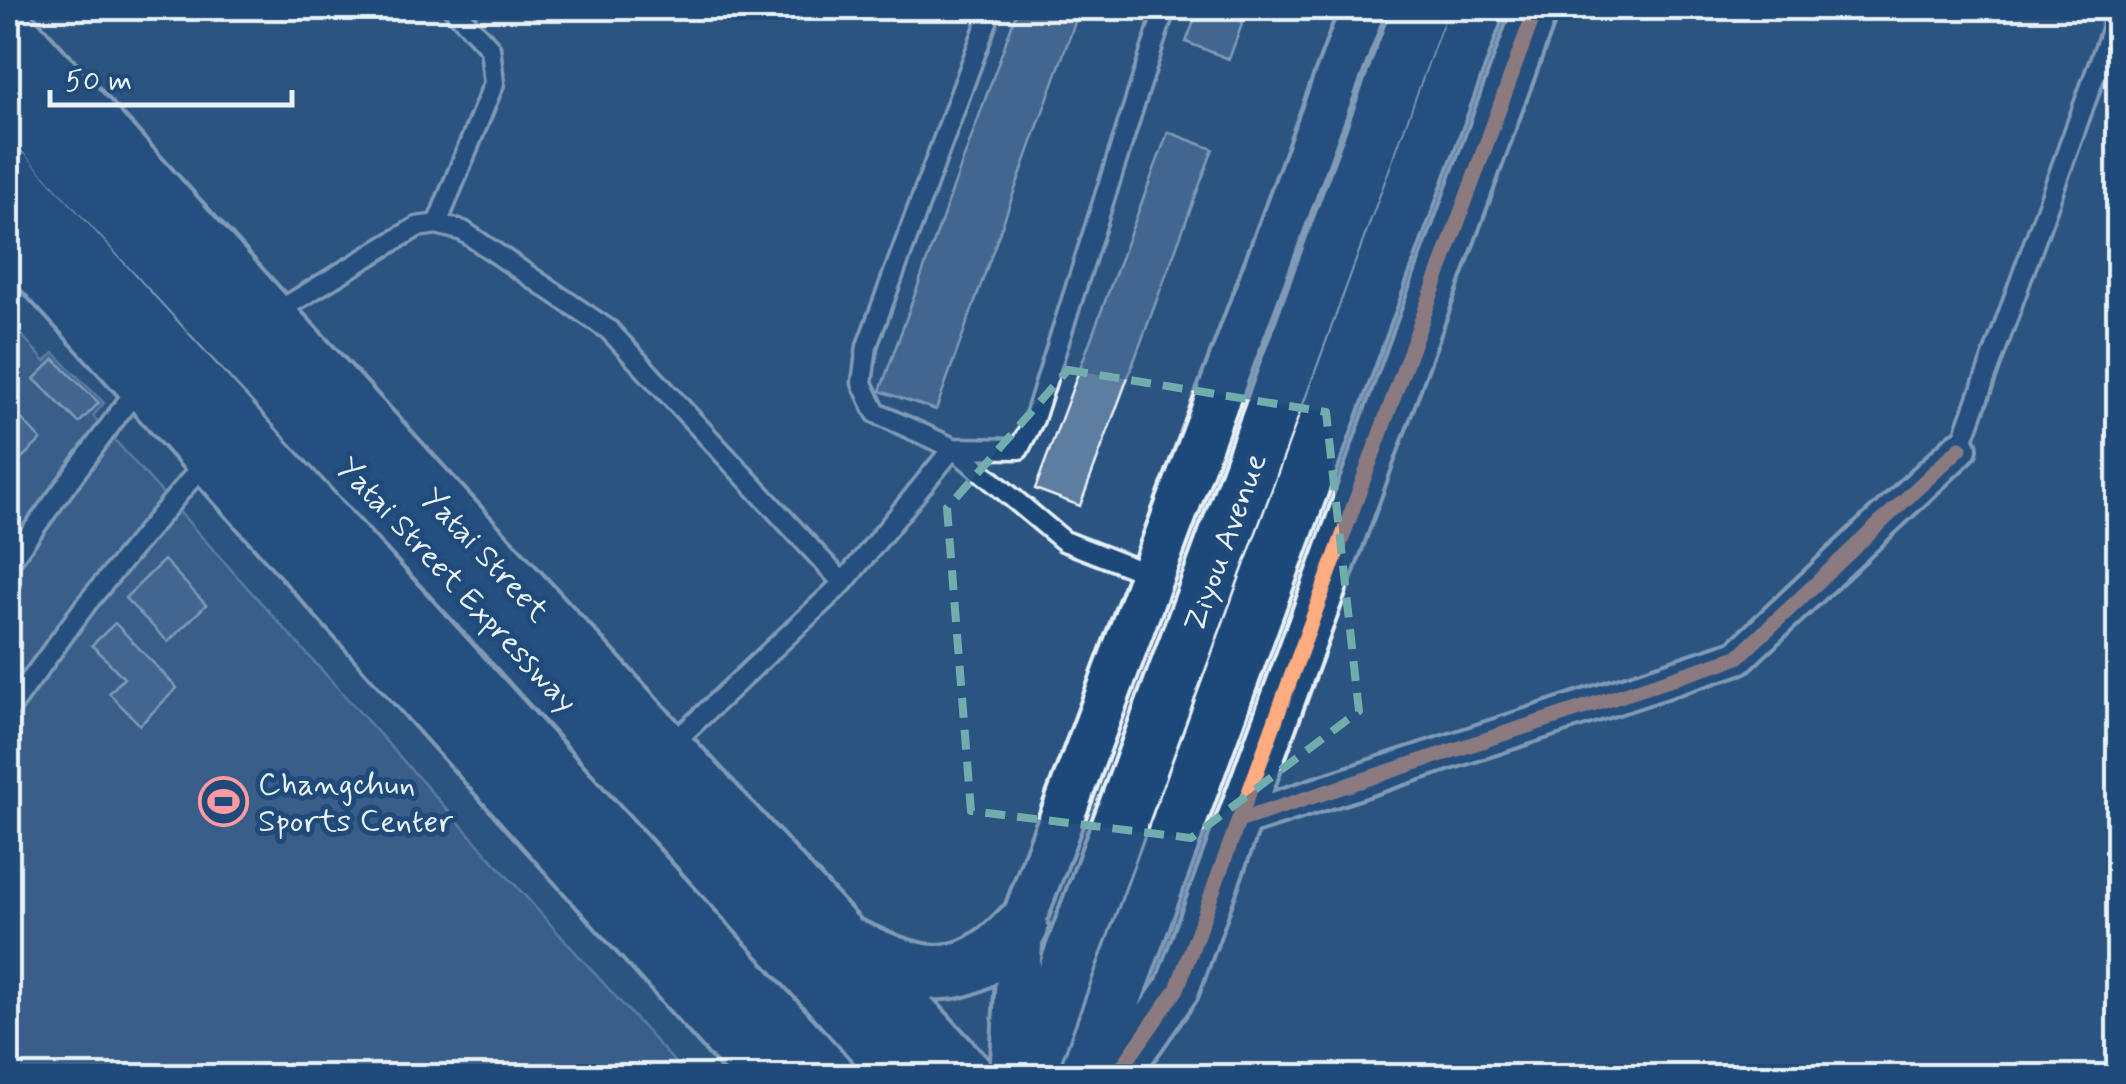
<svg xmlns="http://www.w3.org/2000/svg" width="2126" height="1084" font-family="Mynerve,sans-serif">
  <rect width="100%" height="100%" fill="#2b5482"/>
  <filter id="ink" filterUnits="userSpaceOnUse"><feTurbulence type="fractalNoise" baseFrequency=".01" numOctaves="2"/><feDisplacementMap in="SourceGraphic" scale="20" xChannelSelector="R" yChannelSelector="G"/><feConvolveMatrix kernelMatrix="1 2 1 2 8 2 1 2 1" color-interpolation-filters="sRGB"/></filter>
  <g filter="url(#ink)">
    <!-- green -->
    <path fill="#476b93" stroke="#98aec6" stroke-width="2.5" d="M8,319l37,43 9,-9 50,50 -11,13 594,660h-679z"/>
    <!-- building -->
    <path fill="#5d7da1" stroke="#e8f1f8" stroke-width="2.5" d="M1018,8h62l-144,402 -56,-19z
      M1199,8h49l-19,51 -43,-17z
      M1168,132l45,17 -133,357 -45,-17z
      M54,359l45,44 -20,20 -45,-44z
      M16,413l25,27 -33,31v-50z
      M164,560l42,45 -38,37 -43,-44z
      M115,623l62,65 -37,37 -31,-32 15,-15 -32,-33z"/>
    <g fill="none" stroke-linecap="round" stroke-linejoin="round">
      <defs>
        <path id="service" d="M992,8l-125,338 -5,37 14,30 77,35 66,1 15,-30 131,-411
          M437,224l57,-141 -4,-35 -37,-40
          M273,314l144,-87 20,-3 26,7 146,99 234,253
          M1960,448l158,-437
          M8,564l131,-178
          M8,711l79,-108 119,-142
          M670,746l173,-163 110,-135 111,93 87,34"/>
        <path id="minor" d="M1238,821l500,-164 222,-209"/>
        <path id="tertiary" d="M1012,1076l9,-149 342,-919
          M1116,1076l61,-87 359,-981"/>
        <path id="primary" d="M8,29l261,288 698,759
          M8,235l97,105 660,736
          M852,946c48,21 93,43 140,7 11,-7 20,-17 29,-26
          M1027,1076l393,-1068
          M1086,1076l391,-1068"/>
        <path id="trunk" d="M8,95l508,551 389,430
          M8,177l818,899"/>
      </defs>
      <!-- service casing -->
      <use href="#service" stroke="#e8f1f8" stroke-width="25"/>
      <!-- minor casing -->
      <use href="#minor" stroke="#e8f1f8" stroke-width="40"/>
      <!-- tertiary casing -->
      <use href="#tertiary" stroke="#e8f1f8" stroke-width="50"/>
      <!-- primary casing -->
      <use href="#primary" stroke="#e8f1f8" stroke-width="60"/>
      <!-- trunk casing -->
      <use href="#trunk" stroke="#e8f1f8" stroke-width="62"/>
      <!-- service -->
      <use href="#service" stroke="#1f4a7a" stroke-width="18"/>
      <!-- minor -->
      <use href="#minor" stroke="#1f4a7a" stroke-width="32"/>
      <!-- tertiary -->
      <use href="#tertiary" stroke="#1f4a7a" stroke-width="42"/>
      <!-- primary -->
      <use href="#primary" stroke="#1f4a7a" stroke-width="52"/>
      <!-- trunk -->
      <use href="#trunk" stroke="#1f4a7a" stroke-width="55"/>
      <defs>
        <path id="cycleway" d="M1238,821l500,-164 222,-209
          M1116,1076l61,-87 359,-981"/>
      </defs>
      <!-- cycleway casing -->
      <use href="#cycleway" stroke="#1f4a7a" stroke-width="21"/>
      <!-- cycleway -->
      <use href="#cycleway" stroke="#ffac80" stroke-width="15"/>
    </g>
  </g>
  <!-- marked area -->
  <path d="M0 0H2126V1084H0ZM1068,370l258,42 33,299 -168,127 -220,-27 -24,-303z" fill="#2b5482" fill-opacity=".55" fill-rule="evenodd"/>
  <path fill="none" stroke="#71adac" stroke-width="8" stroke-dasharray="20 12" stroke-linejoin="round" d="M1068,370l258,42 33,299 -168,127 -220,-27 -24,-303z"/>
  <!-- icons -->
  <defs>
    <symbol id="stadium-ring" viewBox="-11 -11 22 22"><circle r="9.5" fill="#1f4a7a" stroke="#ff9aa2" stroke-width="1.5"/><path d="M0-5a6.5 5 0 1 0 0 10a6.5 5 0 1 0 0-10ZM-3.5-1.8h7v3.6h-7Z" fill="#ff9aa2"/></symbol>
  </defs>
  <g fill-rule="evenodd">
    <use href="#stadium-ring" x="196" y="774" width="55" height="55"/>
  </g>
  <g text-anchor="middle" stroke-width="10" stroke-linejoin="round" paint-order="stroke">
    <!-- street labels -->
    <g font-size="32" fill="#e8f1f8" stroke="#1f4a7a">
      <text transform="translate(1224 542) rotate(-70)" y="11">Ziyou Avenue</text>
      <text transform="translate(486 554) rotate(47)" y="11">Yatai Street</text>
      <text transform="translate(458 584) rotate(47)" y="11">Yatai Street Expressway</text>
    </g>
    <!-- poi labels -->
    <g font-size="32" fill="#e8f1f8" stroke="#1f4a7a" text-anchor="start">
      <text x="258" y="794">Changchun<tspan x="258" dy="37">Sports Center</tspan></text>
    </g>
  </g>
  <!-- margin -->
  <rect width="2126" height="1084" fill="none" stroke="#1f4a7a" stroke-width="40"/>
  <rect x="20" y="20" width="2086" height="1044" fill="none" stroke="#e8f1f8" stroke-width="4" filter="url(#ink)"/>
  <!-- scale -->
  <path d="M50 90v15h242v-15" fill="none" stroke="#e8f1f8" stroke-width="5"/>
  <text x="65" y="90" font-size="30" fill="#e8f1f8" stroke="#1f4a7a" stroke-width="8" paint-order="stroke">50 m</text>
</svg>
